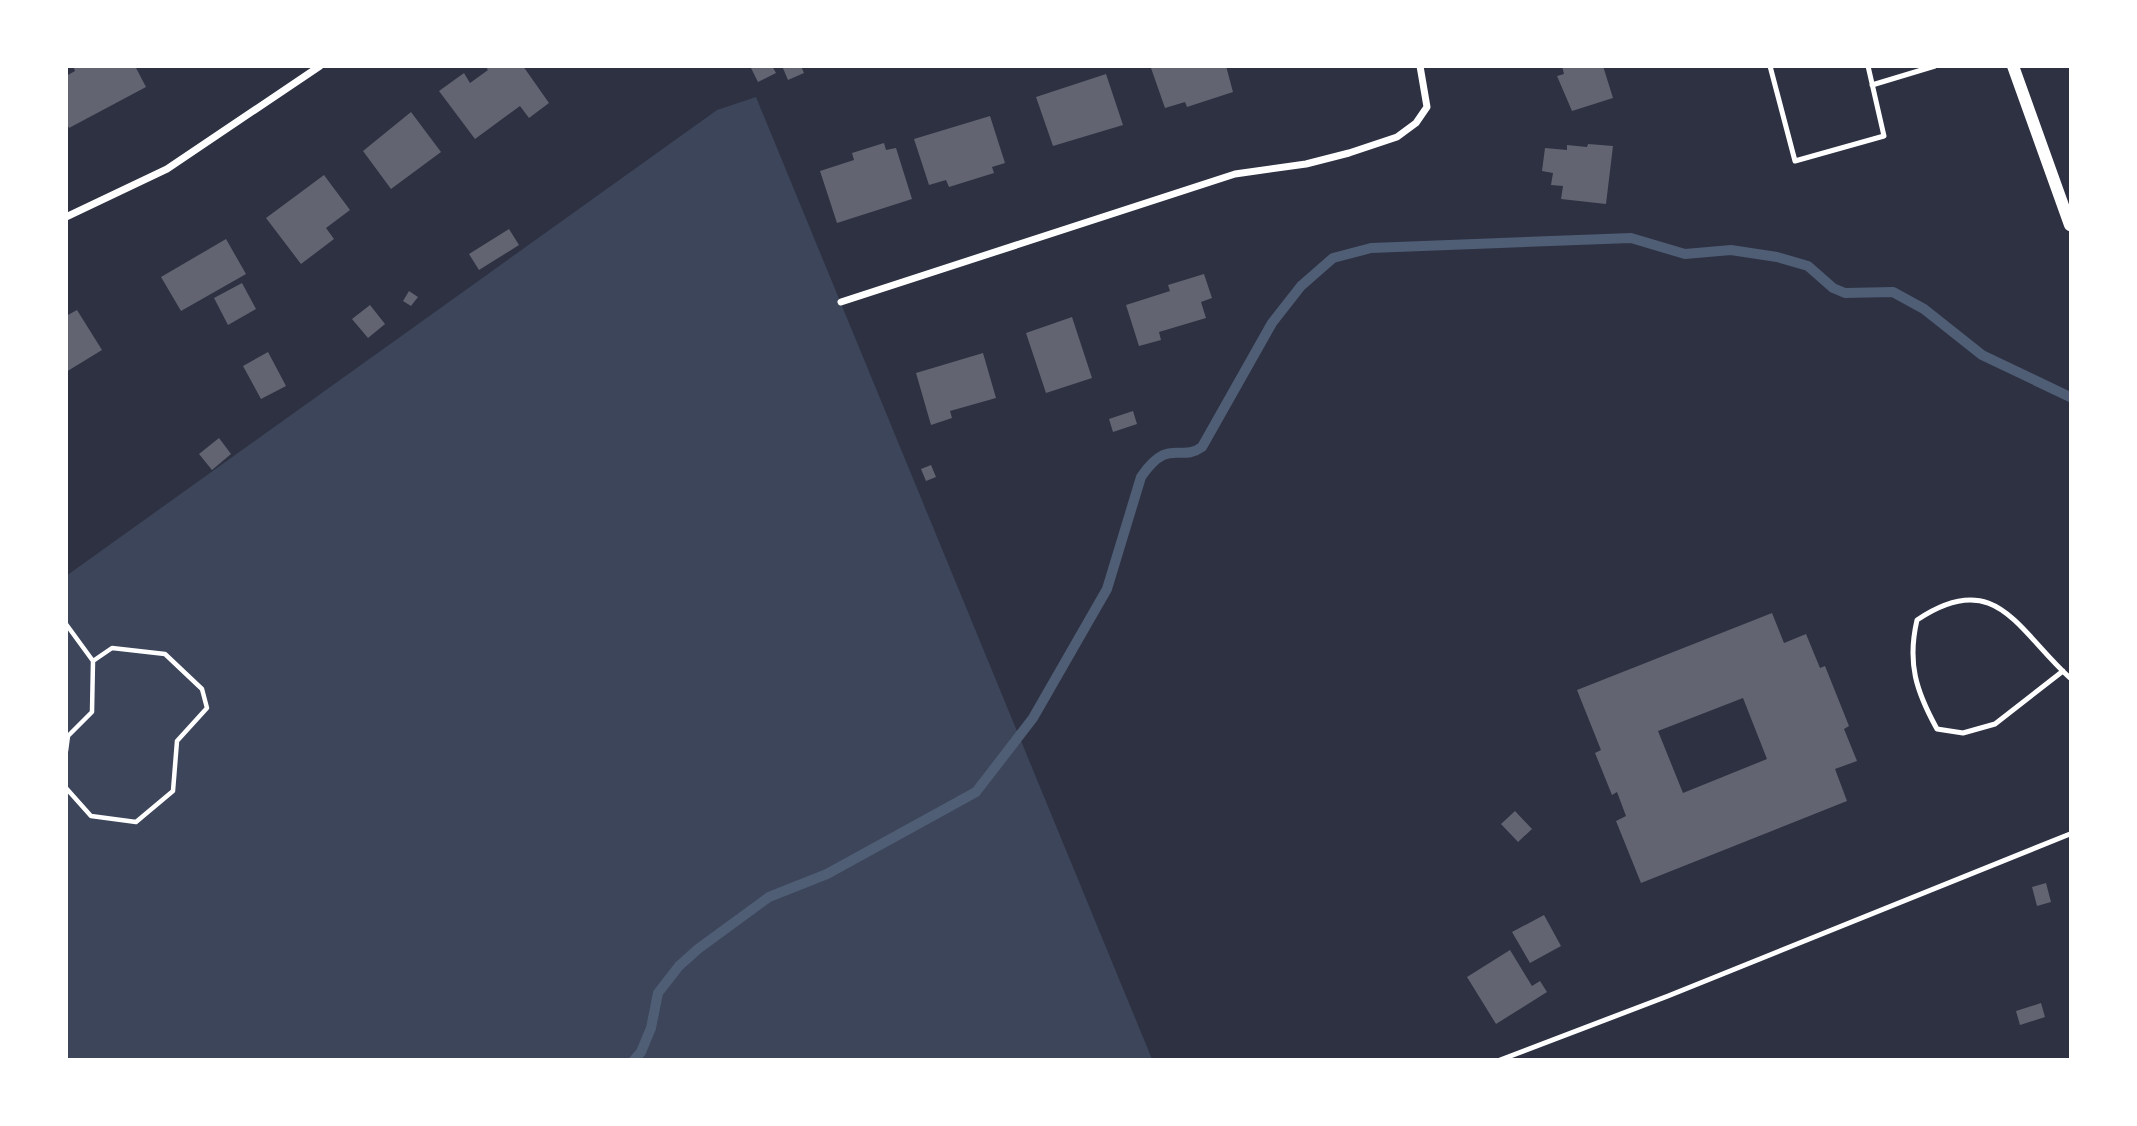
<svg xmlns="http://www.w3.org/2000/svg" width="2137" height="1126" font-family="Montserrat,sans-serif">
  <rect width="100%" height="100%" fill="#2d3142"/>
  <!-- green -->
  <path fill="#3c4559" d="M756,97l396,962h-1085l-1,-483 651,-466z"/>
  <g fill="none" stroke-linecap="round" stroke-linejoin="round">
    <!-- stream -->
    <path stroke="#4f5d75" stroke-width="10" d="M634,1060l7,-8 10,-24 7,-35 21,-27 19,-17 71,-52 58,-23 149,-82 57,-74 74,-129 34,-112c28,-41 39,-14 61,-30l70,-124 29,-37 32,-28 38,-10 260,-10 54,16 46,-4 46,7 31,9 25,22 12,5 48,-1 31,17 58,46 88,42"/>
  </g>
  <!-- building -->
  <path fill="#626471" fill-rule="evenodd" d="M73,66h62l11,21 -77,41 -3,-6v-46l9,-5z
    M485,66h38l26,37 -20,15 -9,-12 -45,33 -36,-48 25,-18 6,10 18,-13z
    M750,66h22l4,7 -18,9z
    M782,66h19l3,7 -16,7z
    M1226,66l7,26 -46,15 -2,-5 -20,6 -14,-40z
    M1562,66h41l10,32 -41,13 -15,-35 7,-2z
    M1106,74l17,51 -70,21 -17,-49z
    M411,112l30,40 -50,37 -28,-38z
    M990,116l15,47 -13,4 2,6 -45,14 -3,-7 -17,5 -15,-46z
    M884,143l2,7 10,-2 16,51 -75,24 -17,-52 34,-11 -2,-7z
    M1588,144l25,2 -7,58 -45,-5 2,-13 -12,-1 2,-12 -11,-2 3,-23 22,2v-5l20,2z
    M324,175l26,35 -24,18 8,11 -33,25 -35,-46z
    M509,229l10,16 -40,25 -10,-16z
    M226,239l20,35 -65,37 -20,-34z
    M1204,274l8,24 -11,4 5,16 -47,14 2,8 -22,6 -13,-41 44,-14 -2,-6z
    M242,283l14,26 -28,16 -14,-27z
    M409,291l9,6 -7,9 -8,-5z
    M370,305l15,19 -17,14 -16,-19z
    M77,310l25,40 -36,22v-56z
    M1072,317l20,61 -46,15 -20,-60z
    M268,352l18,34 -25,13 -18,-33z
    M983,353l13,45 -46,13 2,7 -21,7 -15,-52z
    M1133,411l4,13 -24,8 -4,-13z
    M219,438l12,16 -19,16 -13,-16z
    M931,465l5,12 -10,4 -5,-12z
    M1772,613l12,30 22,-9 14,34 5,-2 24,60 -5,3 13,32 -22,8 12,32 -206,82 -25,-62 10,-5 -9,-24 -5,3 -17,-42 6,-3 -24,-60zM1743,698l24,61 -84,34 -25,-62z
    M1515,811l17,18 -14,13 -17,-18z
    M2046,883l5,19 -14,4 -5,-19z
    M1544,915l17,31 -31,17 -18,-31z
    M1510,950l22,36 8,-5 7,11 -51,32 -29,-47z
    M2041,1003l4,14 -25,8 -4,-14z"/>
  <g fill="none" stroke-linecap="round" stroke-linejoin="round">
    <!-- path -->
    <path stroke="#fff" stroke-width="4.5" d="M66,624l27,37 -1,51 -24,24 -2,15
      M66,788l25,28 45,6 37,-31 4,-50 30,-33 -5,-19 -37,-35 -53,-6 -19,13"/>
    <!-- service -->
    <path stroke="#fff" stroke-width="5" d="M1770,66l25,95 89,-25 -16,-70
      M1872,85l63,-19
      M2063,671l-68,53 -32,9 -26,-4c-21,-38 -30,-66 -20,-109 79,-53 100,10 153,58
      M1500,1060l168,-64 402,-162"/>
    <!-- minor -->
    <path stroke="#fff" stroke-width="7" d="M66,217l101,-48 153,-103
      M841,302l394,-128 71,-10 43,-11 48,-16 19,-14 11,-16 -7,-41"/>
    <!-- tertiary -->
    <path stroke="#fff" stroke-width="12" d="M2013,66l57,159"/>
  </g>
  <!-- border -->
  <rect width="2137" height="1126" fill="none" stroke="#ffffff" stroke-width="136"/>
</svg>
